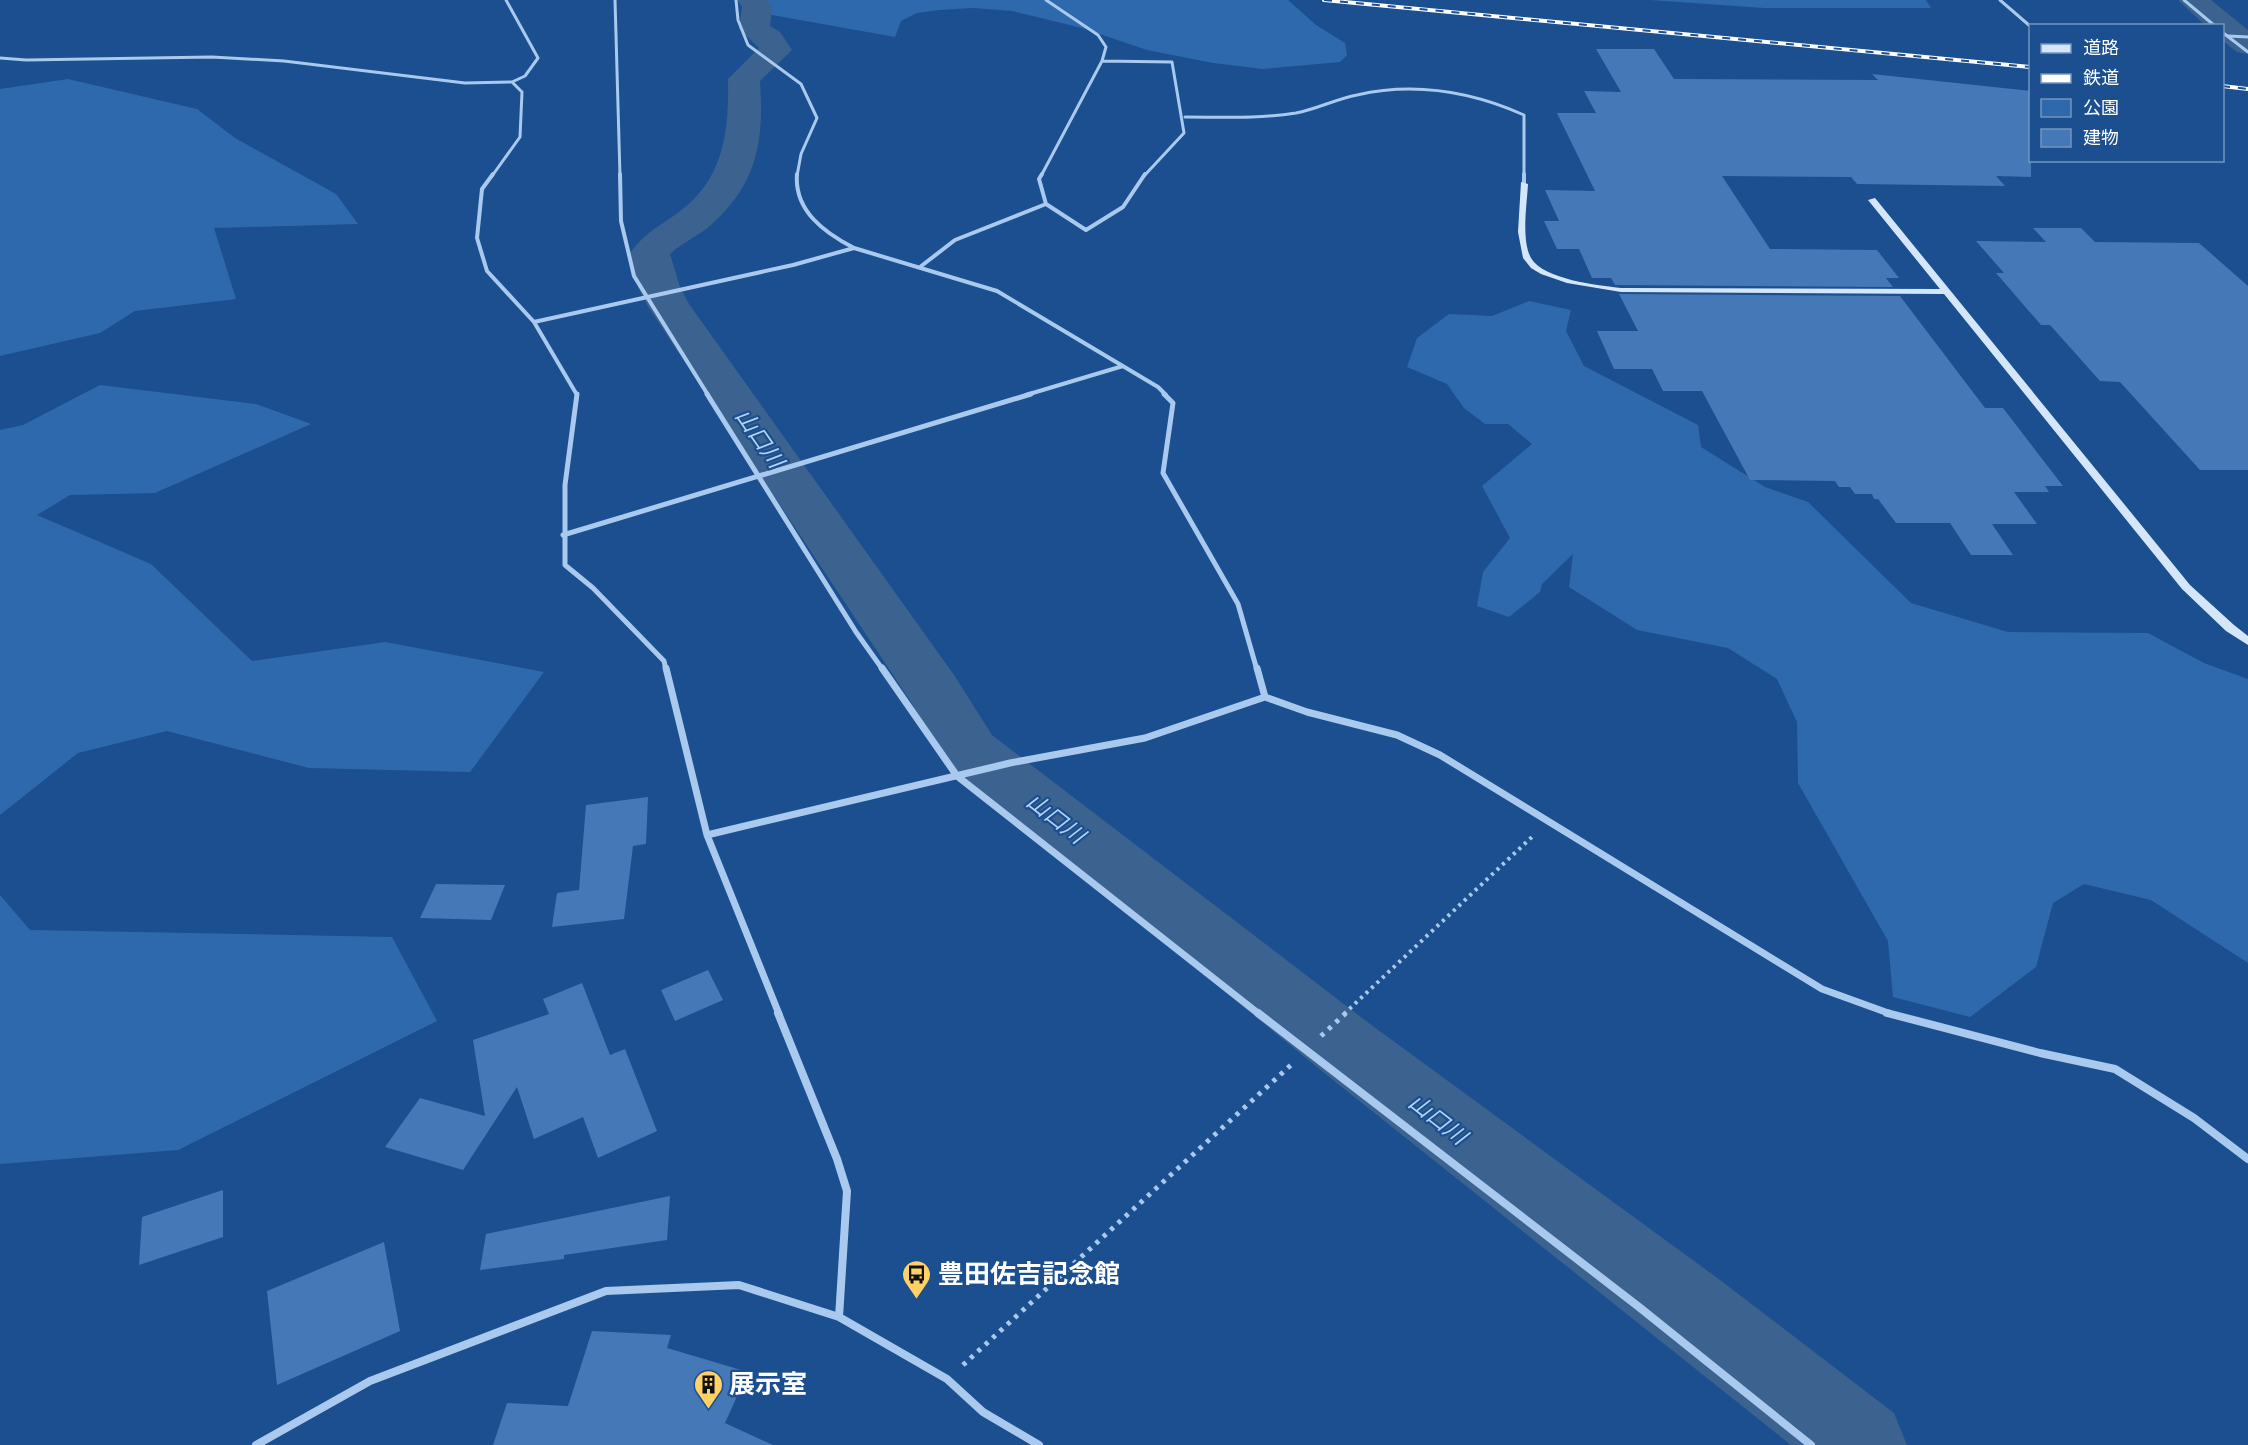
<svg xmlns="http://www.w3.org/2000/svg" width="2248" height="1445" font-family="Lato,'Noto Sans JP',sans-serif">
  <rect width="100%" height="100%" fill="#1b4f8f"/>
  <!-- green -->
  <path fill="#2e69ad" d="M757,0h531l28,25 29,18 2,12 -7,7 -77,7 -50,-6 -66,-13 -65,-22 -70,-17 -39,-3 -33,2 -23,3 -16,8 -6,16 -123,-22z
    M1650,0h276l5,8h-167z
    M68,79l129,30 38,29 101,56 22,30 -144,4 22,71 -101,12 -35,22 -100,23v-267z
    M1529,301l42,9 -5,21 18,35 114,59 3,22 64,40 43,15 103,101 97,29 140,1 56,30 44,16v284l-97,-63 -67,-16 -31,19 -17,64 -66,50 -77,-20 -5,-56 -90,-158 -1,-61 -20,-43 -49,-31 -91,-18 -68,-43 4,-33 -31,30 -2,8 -31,25 -32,-11 6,-34 27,-34 -28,-52 50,-42 -24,-20h-23l-21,-16 -17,-24 -40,-17 10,-29 32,-24 43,2z
    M100,385l156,19 55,20 -156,69 -85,2 -33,20 114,49 101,97 133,-19 159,30 -74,100 -161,-4 -142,-37 -89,22 -78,62v-385l23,-5z
    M0,895l30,35 362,7 45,84 -259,129 -178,14z"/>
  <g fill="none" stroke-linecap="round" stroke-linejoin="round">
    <!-- river -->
    <path fill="#3c6290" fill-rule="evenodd" d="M737,0h30l5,7 -2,19 10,6 12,18 -32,31c4,59 -2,102 -48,143 -13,12 -29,18 -42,30l10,33 9,17 265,371 38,60 378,289 350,256 174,133 13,32h-116l-473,-377 -370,-303 -39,-66 -262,-394 -9,-18 -8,-34c13,-19 31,-28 49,-41 45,-33 50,-81 49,-133l31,-31 -20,-19 3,-22z
      M2178,0h33l37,30v24l-11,-2 -15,-12v-14h-16z"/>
  </g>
  <!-- building -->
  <path fill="#4478b7" d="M1596,49h58l20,30 204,1 -6,-6 159,17v86l-35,-1 9,10 -148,-2 -6,-7 -129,-1 48,73 107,1 22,28h-13l7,9 -278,-2 -4,-7h-19l-13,-29h-22l-13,-28h15l-14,-31 50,1 -38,-78h39l-12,-22 37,1z
    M2033,228h48l14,14 104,1 49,43v184h-48l-80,-88 -20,-1 -50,-56h-9l-45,-52h8l-28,-32 70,1z
    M1619,294l281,2 85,112h18l60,78h-18l4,6h-35l23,32h-45l21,31h-42l-21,-32h-54l-18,-24h-4l-2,-5h-17l-5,-7h-11l-4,-6 -85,-1 -48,-89h-39l-11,-22h-38l-17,-38h41z
    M648,797l-2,47 -13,2 -9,73 -72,8 5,-34 22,-3 7,-85z
    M436,884l69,1 -14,35 -71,-2z
    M708,970l15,30 -48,21 -14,-31z
    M582,983l28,72 15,-6 32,82 -59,27 -15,-41 -49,22 -17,-52 -54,83 -78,-23 35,-49 65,18 -12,-76 76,-26 -6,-15z
    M223,1190v47l-84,28 3,-48z
    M670,1196l-3,44 -103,15v4l-84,11 6,-36z
    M384,1242l16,89 -123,54 -10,-94z
    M592,1331l79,4 -4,13 81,24 -23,51 48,22h-280l14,-42 61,3z"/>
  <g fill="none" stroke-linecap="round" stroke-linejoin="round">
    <!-- path-far1 -->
    <path stroke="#a9c9ee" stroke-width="4" stroke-dasharray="3 4.5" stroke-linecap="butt" d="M1344,1014l190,-179"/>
    <!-- path -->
    <path stroke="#a9c9ee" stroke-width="5" stroke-dasharray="4 6" stroke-linecap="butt" d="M1321,1036l25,-23
      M963,1365l329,-301"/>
    <!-- street-far4 -->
    <path stroke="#a9c9ee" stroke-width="3" d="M615,0l5,176
      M736,0l2,20 10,25 53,39 16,34 -16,36 -4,22
      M1046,0l52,35 8,12 -4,14
      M2000,0l30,26
      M2184,0l31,26
      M2222,32l26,20
      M2228,36l20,1
      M0,58l26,2 186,-3 72,4 181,22 47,-1 13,-6 13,-18 -32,-58
      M1102,61l70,1 12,71 -40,43
      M1185,117c37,0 74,2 111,-4 21,-4 40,-14 61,-18 57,-13 115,-3 167,20v61
      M492,176l28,-39 2,-45 -10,-10
      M1041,176l61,-115"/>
    <!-- street-far3 -->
    <path stroke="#a9c9ee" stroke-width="4" d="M493,174l-11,15 -5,49 10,33 47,51 43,73
      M620,174l1,47 13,55 74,119
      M797,174c-3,37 28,59 57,74l143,43 161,96 8,8
      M1042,174l-3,5 7,25 40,26 37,-23 22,-33
      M1524,174v10
      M920,267l35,-27 91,-36
      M534,322l259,-57 61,-17
      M1026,395l97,-29"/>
    <!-- street-far2 -->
    <path stroke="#a9c9ee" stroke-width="5" d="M577,394l-12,91v80l28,23 71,73 2,9
      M707,394l149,238 27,38
      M1164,394l9,9 -10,70 75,131 19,66
      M563,535l468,-141"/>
    <!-- street-far1 -->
    <path stroke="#a9c9ee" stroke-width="7" d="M666,668l41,167 72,179
      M882,668l75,108 302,238
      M1257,668l8,29
      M707,835l303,-72 135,-25 120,-41 42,15 90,23 43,20 382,234 69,25"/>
    <!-- street -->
    <path stroke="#a9c9ee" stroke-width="8" d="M778,1013l59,146 10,32 -8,126
      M1258,1013l381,294 172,138
      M1887,1013l153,40 75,16 79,49 54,41
      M256,1445l114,-64 236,-90 133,-6 100,32 108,62 36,33 56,33"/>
    <!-- secondary -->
    <path fill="#d6e6fa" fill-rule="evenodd" d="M1521,182l7,2c-1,20 -7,56 3,74 13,22 67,27 90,30l319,1 -72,-89 7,-2 315,387 44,40 14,11v9l-22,-14 -44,-42 -238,-295 -323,-2 -54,-9 -26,-9 -10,-6 -8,-10 -5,-26z"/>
    <defs>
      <path id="rail" d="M1324,0l706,67
        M2222,86l26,3"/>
    </defs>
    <!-- rail casing -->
    <use href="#rail" stroke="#fff" stroke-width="4"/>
    <!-- rail -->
    <use href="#rail" stroke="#1b4f8f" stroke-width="2" stroke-dasharray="8" stroke-linecap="butt"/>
  </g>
  <!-- icons -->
  <defs>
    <symbol id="bus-pin" viewBox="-11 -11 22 30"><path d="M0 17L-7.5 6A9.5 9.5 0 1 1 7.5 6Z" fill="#ffd166" stroke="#1b4f8f"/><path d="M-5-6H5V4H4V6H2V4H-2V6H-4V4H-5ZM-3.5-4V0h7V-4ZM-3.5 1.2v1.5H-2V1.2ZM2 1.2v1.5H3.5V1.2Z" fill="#111"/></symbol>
    <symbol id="building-pin" viewBox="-11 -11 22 30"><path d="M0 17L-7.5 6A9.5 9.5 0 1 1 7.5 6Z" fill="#ffd166" stroke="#1b4f8f"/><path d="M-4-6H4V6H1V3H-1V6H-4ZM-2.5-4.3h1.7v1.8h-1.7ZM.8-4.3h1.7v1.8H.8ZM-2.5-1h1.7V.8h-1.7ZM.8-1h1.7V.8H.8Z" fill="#111"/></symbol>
  </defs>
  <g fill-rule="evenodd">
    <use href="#bus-pin" x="900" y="1258" width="33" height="45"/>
    <use href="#building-pin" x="692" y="1368" width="33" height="45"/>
  </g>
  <g text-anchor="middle" stroke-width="4.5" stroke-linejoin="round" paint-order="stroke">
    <!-- water labels -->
    <g font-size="22" font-style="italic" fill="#b5d3f5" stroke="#1b4f8f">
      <text transform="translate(760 438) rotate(55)" y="8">山口川</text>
      <text transform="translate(1056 818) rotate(38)" y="8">山口川</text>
      <text transform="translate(1438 1119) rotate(38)" y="8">山口川</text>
    </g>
    <!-- near-poi labels -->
    <g font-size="26" font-weight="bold" fill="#fff" stroke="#1b4f8f" text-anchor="start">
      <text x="938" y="1283">豊田佐吉記念館</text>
      <text x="729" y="1393">展示室</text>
    </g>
  </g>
  <!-- legend -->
  <rect x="2029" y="24" width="195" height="138" fill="#1b4f8f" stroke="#7695bc" stroke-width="1.5"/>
  <rect x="2041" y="44" width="30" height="9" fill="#d6e6fa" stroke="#7695bc" stroke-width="1.5"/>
  <text x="2083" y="54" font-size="18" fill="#ffffff">道路</text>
  <rect x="2041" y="74" width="30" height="9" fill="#ffffff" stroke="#7695bc" stroke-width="1.5"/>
  <text x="2083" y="84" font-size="18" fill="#ffffff">鉄道</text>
  <rect x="2041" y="99" width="30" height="18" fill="#2e69ad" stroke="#7695bc" stroke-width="1.5"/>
  <text x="2083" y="114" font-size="18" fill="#ffffff">公園</text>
  <rect x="2041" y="129" width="30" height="18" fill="#4478b7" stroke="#7695bc" stroke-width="1.5"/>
  <text x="2083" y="144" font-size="18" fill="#ffffff">建物</text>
</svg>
